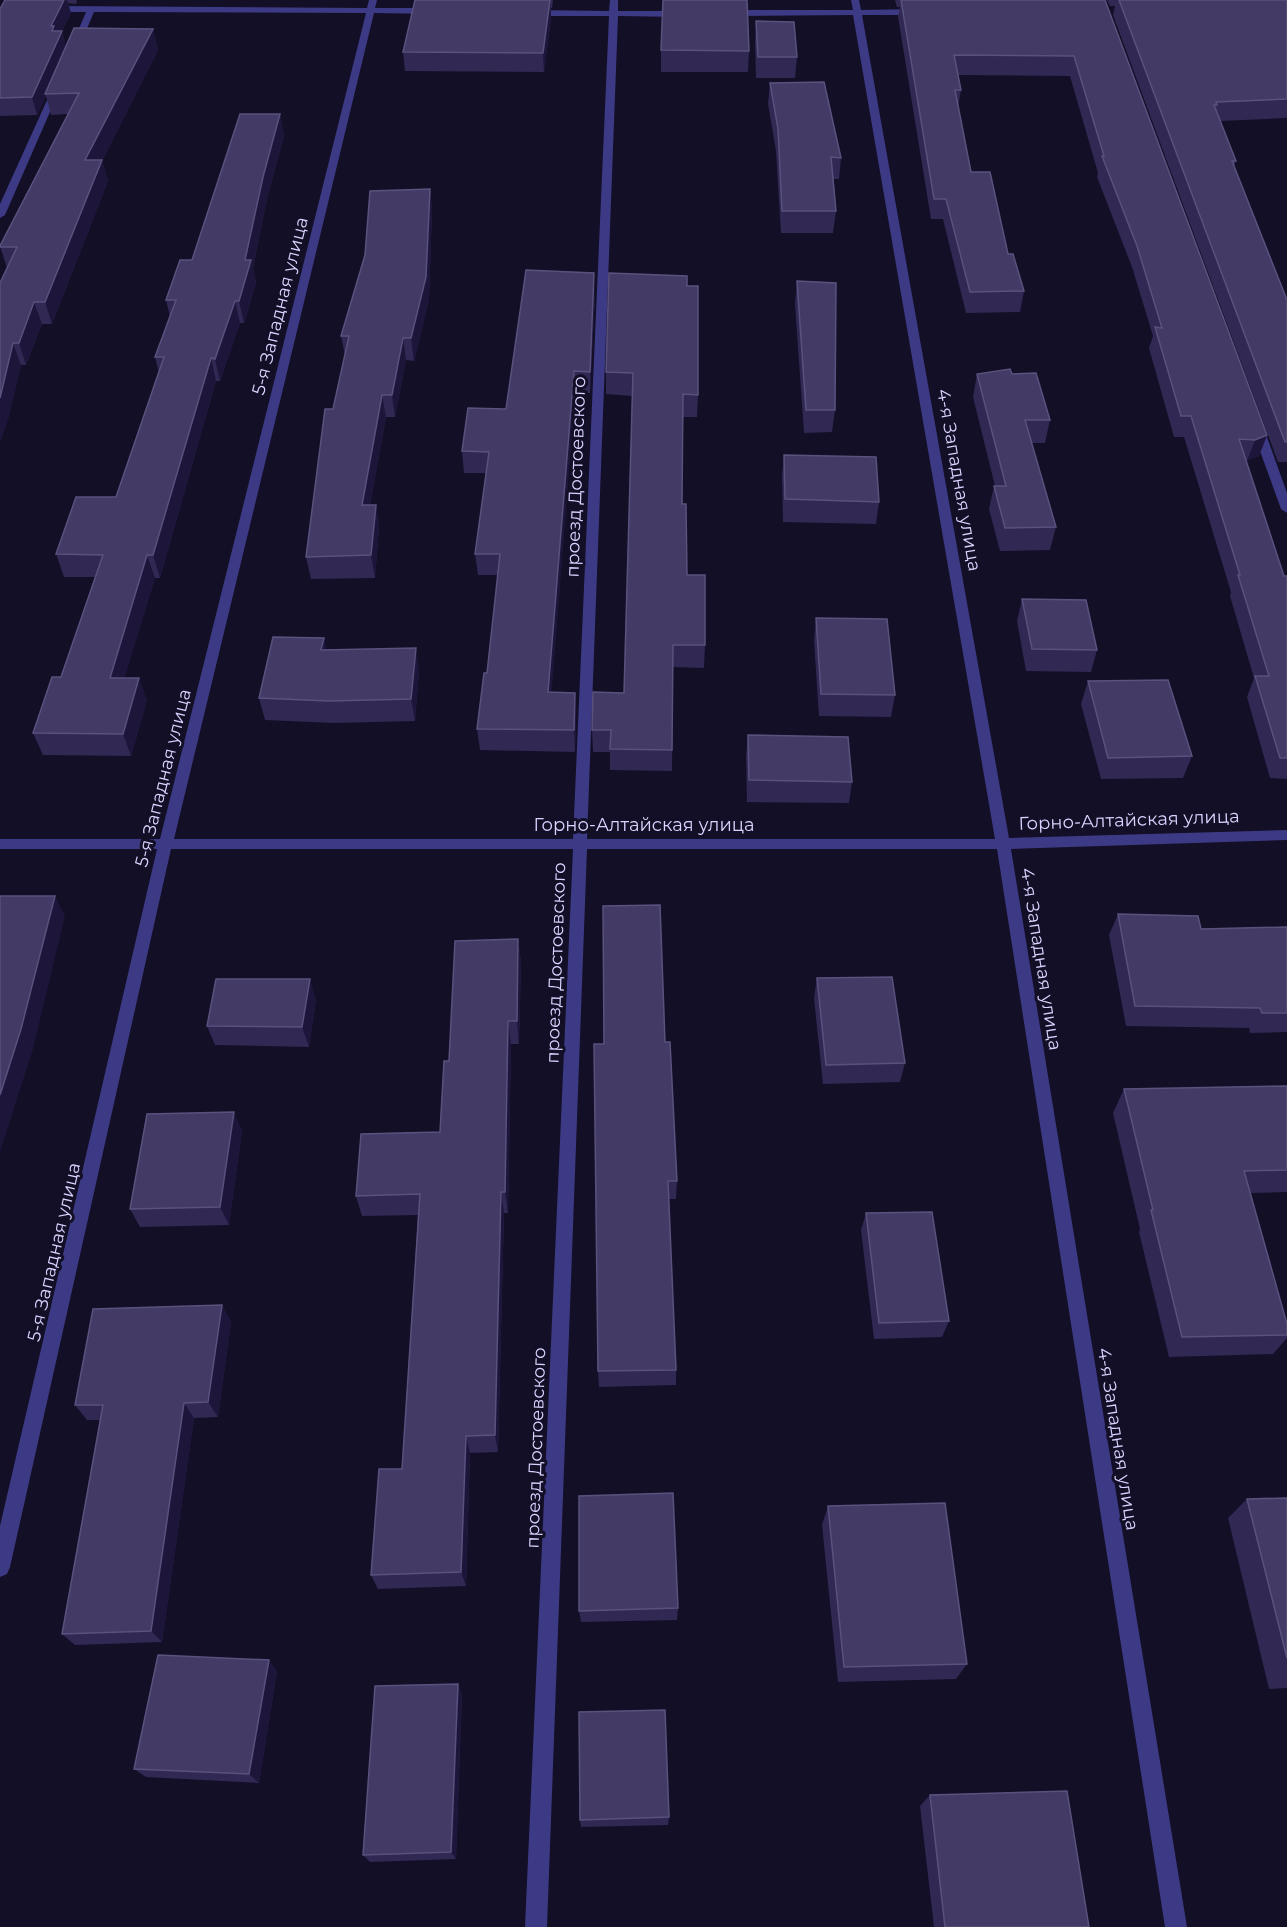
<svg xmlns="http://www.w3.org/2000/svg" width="1287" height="1927" font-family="Montserrat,sans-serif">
  <rect width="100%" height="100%" fill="#130f26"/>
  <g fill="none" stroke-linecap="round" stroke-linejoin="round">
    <!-- street -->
    <path fill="#3d3a85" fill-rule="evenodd" d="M369,0h8l-2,8h57l4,3 -4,3 -58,-1 -200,826h399l36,-823h-78l-4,-3 4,-3 78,1 1,-11h8v11h63l4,3 -4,3 -63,-1 -31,823h408l-142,-824 -124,1 -4,-3 4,-3h124l-2,-10h8l2,10 57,-1 4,3 -4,3h-56l147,823 278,-8v10l-276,9 176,1078h-22l-168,-1078h-410l-40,1078h-22l48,-1078h-402l-161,718 -3,7 -7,3v-51l157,-677h-157v-10h160l206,-826 -272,-1 -14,33 -4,3 -4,-3 14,-33h-35l-4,-3 4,-3 316,2z
      M53,87l7,2 -55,126 -5,3v-14z
      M1257,423l6,3 24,67v20l-6,-4 -30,-83z"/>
  </g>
  <!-- wall -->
  <path fill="#312854" d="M5,0h72l-1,4 -8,-1 3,10 -9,18 4,16 87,-18 5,21 -56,111 6,20 -56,143h-10l-16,41h-5l-13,54 -1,-151 -7,-22 68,-132 -17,1 -5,-19 -9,19 -37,1v-107z
    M415,0h138l-1,8h-1v10l-7,54 -139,-1 -2,-19z
    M895,0h210l162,435 -8,21 -13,5 38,115h3v203l-17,-1 -23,-81 7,-19 -24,-82 1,-4 -47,-155h-10l-25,-89 4,-12 -21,-69 -35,-90 1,-4 -28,-97 -112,-1 3,15 -3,17 13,65 53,119 -4,21 -54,1 -23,-94h-12l-33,-202 2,-10h-3z
    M1107,0h180v118l-67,3 16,40 -2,6 53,133v162h-9l-165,-447 2,-9h-5z
    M756,21l41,36 -2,21h-39l-1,-35z
    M661,50l88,1 -1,21h-87z
    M770,83l71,75 -2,21h-6l3,32 -3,22h-52l-5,-82 -8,-47z
    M280,114l4,22 -17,63 -14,69 3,15 -12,40h-4l-20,58h-4l-56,197h-5l-31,100 23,22 -16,56 -88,-1 -10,-22 28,-56 34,-100h-31l-8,-23 60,-57 43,-124 -4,-16 15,-40 -4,-17 26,-40z
    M430,189l2,22 -3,88 -15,62 -8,-1 -11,57h-9l-16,88h6l3,22 -4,51 -64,1 -5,-22 27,-148 12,-54 -4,-19z
    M797,281l38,129 -3,22 -28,1 -9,-129z
    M687,286l11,109 -1,22h-14l-1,87 5,71 18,70 -1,23 -31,-1 -1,104 -62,-1v-18h-17l-1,-22 32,-37 8,-297 -26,-2v-22z
    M595,295l-5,98h-15l-24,299 25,22 -1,38 -95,-2 -3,-21 10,-56 11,-98h-20l-3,-21 11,-81h-22l-2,-22 44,-42z
    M977,374h35l38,46 -5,23h-14l25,84 -6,23 -50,1 -11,-42 5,-23h1l-22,-89z
    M784,455l95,47 -3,22 -93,-2 -1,-45z
    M1022,599l75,51 -6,22 -65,-1 -9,-50z
    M816,618l79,77 -4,22 -72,-1 -5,-75z
    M326,650l93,20 -4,51 -81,2 -69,-3 -6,-22z
    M1088,681l104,75 -9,22 -82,1 -20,-75z
    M748,735l104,47 -3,21 -102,-1 -1,-45z
    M1118,914l83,15 86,-2v105l-37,1 -1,-5 -123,-2 -17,-91z
    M518,939l3,24 -2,81h-8l-3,169h-4l-6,239 -28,1 -4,133 -88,3 -7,-14 31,-106 16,-254 -56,1 -6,-20 84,-64 9,-71z
    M817,978l88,85 -5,19 -77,2 -9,-86z
    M316,1000l-7,47 -94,-2 -8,-19z
    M665,1042l12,139 -1,18h-7l7,171v15l-77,2 -1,-16z
    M1287,1086v106l-37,1 37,142v3l-14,16 -104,3 -30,-125 1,-3 -27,-116 11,-24z
    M242,1130l-13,95 -89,2 -10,-18z
    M866,1213l83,108 -7,16 -68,2 -13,-109z
    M222,1305l9,17 -13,95 -24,1 -32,224 -87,3 -13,-11 38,-214h-13l-12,-15z
    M1287,1498v190l-18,1 -41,-171 19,-19z
    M828,1506l139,158 -11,15 -118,3 -16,-157z
    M678,1608l-1,12 -96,2 -2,-11z
    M277,1671l-18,112 -113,-6 -12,-8z
    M462,1694l-6,165 -86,3 -7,-7z
    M930,1795l159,132h-155l-14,-121z
    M669,1817l-1,8 -87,2 -1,-7z"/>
  <!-- shaded-wall -->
  <path fill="#1d163a" d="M64,0h3l4,13 -9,18 5,18 -22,45 1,2 -9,19 -5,-18 19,-71z
    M550,0l1,18 -7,54 -1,-19z
    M153,29l5,21 -56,111 6,20 -56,143 -7,-22 40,-142z
    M280,114l4,22 -17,63 -14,69 3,15 -12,40 -5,-22 6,-41 18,-83z
    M430,189l2,22 -3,88 -15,62 -3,-23z
    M594,273l1,22 -5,98v-21z
    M235,301l5,22 -20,58 -5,-22z
    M34,302l8,22 -16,41 -7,-22z
    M403,338l3,22 -11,57 -3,-22z
    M13,343l8,22 -13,54 -8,24v-46z
    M211,358l5,23 -56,197 -7,-23z
    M574,371l1,22 -25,321 -2,-22z
    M382,395l4,22 -20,111 -4,-23z
    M1267,435l-8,21 -12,5 8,-21z
    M376,505l3,22 -4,51 -4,-23z
    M147,555l8,23 -37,122 -8,-22z
    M324,638l5,22 -8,-10z
    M416,648l3,22 -4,51 -4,-22z
    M139,678l8,22 -16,56 -8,-22z
    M575,693l1,21 -1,38 -1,-22z
    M55,896l10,20 -32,133 -33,103v-57z
    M518,939l3,24 -2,81 -2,-23z
    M310,979l6,21 -7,47 -7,-20z
    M508,1021l3,23 -3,169 -3,-21z
    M234,1112l8,18 -13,95 -9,-18z
    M501,1192l3,21 -6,239 -3,-17z
    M222,1305l9,17 -13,95 -10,-15z
    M184,1403l10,15 -32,224 -11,-11z
    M466,1436l4,17 -4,133 -5,-14z
    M269,1660l8,11 -18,112 -10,-9z
    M458,1684l4,10 -6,165 -5,-7z"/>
  <!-- building -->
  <path fill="#433a66" stroke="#5a527e" stroke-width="1.5" d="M5,0h59l-13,26h3l-2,5h10l-30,66 -32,1v-89z
    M415,0h135l-7,53 -140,-1z
    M663,0h84l2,51 -88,-1z
    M901,0h204l162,435 -12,5 -16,-1 45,137h3v182h-7l-25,-82h14l-31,-101h2l-49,-159h-10l-26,-89 7,1 -25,-82 -35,-90h2l-30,-100 -120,-1 7,35h-6l16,82h19l18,82h5l11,37 -54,1 -24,-93h-12z
    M1119,0h168v99l-71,3 1,3h-3l22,56h-4l55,139v142h-2z
    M756,21l38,1 3,35h-39z
    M74,28l79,1 -68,131h17l-57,142h-11l-15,41h-6l-13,55v-115l17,-36h-17v-1l79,-153 -34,1z
    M824,82l17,76 -10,-1 5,54h-54l-4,-82 -8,-46z
    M240,114h40l-17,63 -18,83h6l-12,41h-4l-20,58 -4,-1 -58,197h-6l-37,123h29l-16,56 -90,-1 19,-56h9l42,-122 -47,-1 20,-57h40l48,-140h-9l21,-57h-10l14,-40h12z
    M430,189l-4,88 -15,61h-8l-11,57h-10l-20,110h14l-5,50 -65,2 19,-148h8l16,-73h-8l24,-81 5,-64z
    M526,270l68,3 -4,99 -16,-1 -26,321 27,1 -1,37 -97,-1 7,-56h3l13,-119h-25l14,-102 -27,-1 6,-43 38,1z
    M609,273l78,3v10h11v109l-15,-1 -1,110h4l1,71h18v70h-32l-1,105 -62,-1 1,-19h-19l1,-38 31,1 9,-320 -27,-1z
    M797,281l39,2 -1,127h-29z
    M1010,369l2,5 24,-1 14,47h-25l31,107 -51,1 -11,-42h12l-29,-112z
    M784,455l92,2 3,45 -94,-3z
    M1022,599l64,1 11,50 -65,-1z
    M816,618l71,1 8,76 -74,-1z
    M273,637l51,1 -3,12 95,-2 -5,51 -82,2 -70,-3z
    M1168,680l24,76 -84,2 -20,-77z
    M748,735l100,2 4,45 -103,-2z
    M0,896h55l-34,133 -21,66z
    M660,905l5,137h5l7,139h-9l8,189 -78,1 -4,-327h10l-1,-138z
    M1118,914l80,2 3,13 86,-2v86h-25l-2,-5 -125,-2z
    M518,939l-1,82h-9l-3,171h-4l-6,243 -29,1 -5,136 -90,3 8,-106h23l18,-275 -64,2 5,-62 79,-2 4,-71h5l6,-120z
    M892,977l13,86 -79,2 -9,-87z
    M216,979h94l-8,48 -95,-1z
    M1287,1086v84l-43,1 43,153v11l-105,2 -31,-127h2l-29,-121z
    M234,1112l-14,95 -90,2 17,-95z
    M932,1212l17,109 -70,2 -13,-110z
    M222,1305l-14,97 -24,1 -33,228 -89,3 41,-229h-28l18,-96z
    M673,1493l5,115 -99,3v-115z
    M1287,1498v160l-40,-159z
    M945,1503l22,161 -123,3 -16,-161z
    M158,1655l111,5 -20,114 -115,-5z
    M458,1684l-7,168 -88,3 12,-169z
    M665,1710l4,107 -89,3 -1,-108z
    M1067,1791l22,136h-144l-15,-132z"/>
  <g text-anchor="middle" stroke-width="6" stroke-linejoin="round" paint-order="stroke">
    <!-- street labels -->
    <g font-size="18" fill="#d9d4ff" stroke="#130f26">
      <text transform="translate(280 306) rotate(-76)" y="6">5-я Западная улица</text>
      <text transform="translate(576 477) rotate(-88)" y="6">проезд Достоевского</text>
      <text transform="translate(959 480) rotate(80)" y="6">4-я Западная улица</text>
      <text transform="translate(163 778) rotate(-76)" y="6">5-я Западная улица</text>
      <text transform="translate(1129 820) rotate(-2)" y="6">Горно-Алтайская улица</text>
      <text x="644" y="831">Горно-Алтайская улица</text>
      <text transform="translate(1041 959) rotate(81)" y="6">4-я Западная улица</text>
      <text transform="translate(556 963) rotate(-88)" y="6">проезд Достоевского</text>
      <text transform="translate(54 1252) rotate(-77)" y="6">5-я Западная улица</text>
      <text transform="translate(1118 1439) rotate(81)" y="6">4-я Западная улица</text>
      <text transform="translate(536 1448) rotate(-88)" y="6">проезд Достоевского</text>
    </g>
  </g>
</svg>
